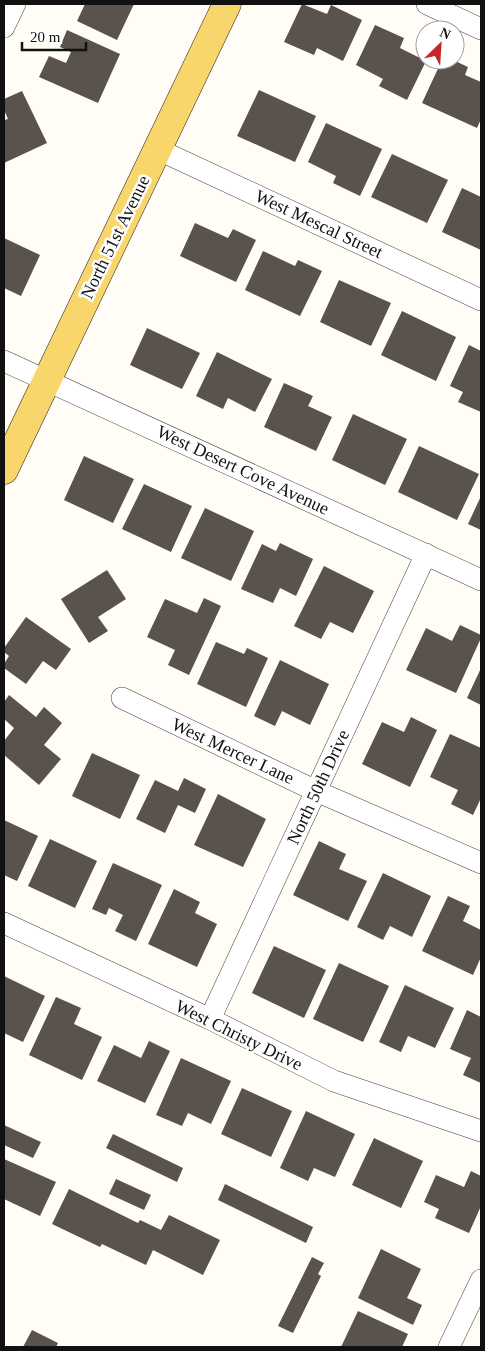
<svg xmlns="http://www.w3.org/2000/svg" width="485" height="1351" font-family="'Times New Roman',serif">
  <rect width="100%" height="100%" fill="#fffdf5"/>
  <!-- building -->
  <path fill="#5a524d" d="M85,4h49l-17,36 -40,-19z
    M302,4l25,10 4,-9 31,15 -19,41 -26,-13 -3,7 -30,-13z
    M375,25l29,13 -4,10 26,13 -19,39 -28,-14 4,-7 -27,-14z
    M67,30l53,24 -22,49 -59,-26 10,-21 17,7 5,-11 -11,-5z
    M442,60h11l15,7 -3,8 16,7v37l-4,9 -55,-25z
    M259,90l57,26 -21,46 -58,-26z
    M22,91l25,52 -43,20v-43l4,-1 -4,-9v-11z
    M326,123l56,26 -22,47 -27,-13 3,-7 -28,-14z
    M392,154l56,26 -21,43 -56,-26z
    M462,188l19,9v53l-39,-18z
    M195,223l33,15 5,-9 23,11 -20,42 -56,-26z
    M4,238l36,17 -19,41 -17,-8z
    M263,251l32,15 3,-6 24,11 -22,45 -55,-26z
    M339,280l52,23 -20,43 -51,-24z
    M402,311l54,26 -20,44 -55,-26z
    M147,328l53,25 -18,36 -52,-24z
    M469,345l12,6v61l-23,-10 5,-10 -13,-6z
    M217,352l55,27 -17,33 -27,-14 -5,11 -27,-13z
    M284,383l29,13 -5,10 24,11 -16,34 -52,-24z
    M353,414l54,25 -22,46 -53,-25z
    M419,446l60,28 -22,46 -59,-28z
    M84,456l50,23 -21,44 -49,-23z
    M144,484l48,22 -21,46 -49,-23z
    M481,496v34l-13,-6z
    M205,508l49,23 -23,50 -50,-23z
    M280,543l33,16 -17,37 -16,-8 -7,15 -32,-14 21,-45 14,7z
    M324,566l50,25 -21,42 -23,-11 -9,17 -27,-13z
    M107,570l19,29 -28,18 10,14 -19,12 -28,-44z
    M204,598l17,8 -32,69 -21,-10 7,-15 -28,-13 18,-38 32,14z
    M26,617l45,32 -15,21 -13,-9 -17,23 -22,-16v-4l5,-8 -5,-4v-4z
    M460,625l21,10v3l-25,55 -50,-23 20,-42 26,13z
    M216,642l28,12 3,-6 21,10 -22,49 -49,-23z
    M280,660l49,24 -19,41 -28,-14 -7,15 -21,-10z
    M481,668v37l-14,-7z
    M9,695l27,22 8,-10 18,16 -18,22 17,14 -22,26 -35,-30v-14l10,-13 -10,-9v-17z
    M411,717l26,13 -27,57 -48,-23 20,-42 22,10z
    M450,734l31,14v50l-8,17 -22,-11 7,-14 -28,-13z
    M92,753l48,22 -20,44 -48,-23z
    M184,778l22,11 -11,24 -17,-8 -13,28 -29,-14 19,-39 23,11z
    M218,794l48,25 -23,48 -49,-22z
    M4,820l34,16 -21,45 -13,-6z
    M50,839l47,22 -22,47 -47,-22z
    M319,841l27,13 -7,15 28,12 -19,40 -55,-26z
    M113,863l49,22 -26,56 -21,-10 8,-16 -14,-7 -3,7 -14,-6z
    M383,873l48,23 -19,41 -22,-11 -7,14 -26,-13z
    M174,889l26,13 -5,11 22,11 -20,43 -49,-23z
    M448,896l22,10 -7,15 18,9v27l-8,18 -51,-24z
    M274,946l52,24 -22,48 -52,-25z
    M339,963l50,23 -26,56 -50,-23z
    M4,976l41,20 -22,46 -19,-9z
    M405,985l49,23 -19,40 -27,-12 -7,16 -22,-10z
    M56,997l25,11 -7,16 28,13 -20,43 -53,-25z
    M467,1010l14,7v66l-18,-8 8,-17 -21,-9z
    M149,1041l21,10 -25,52 -48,-22 17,-36 27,13z
    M181,1058l50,23 -20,43 -23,-11 -6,13 -26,-11z
    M242,1088l50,23 -21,46 -50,-23z
    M306,1111l49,23 -20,43 -21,-9 -6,13 -28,-13z
    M4,1125l37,17 -8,16 -29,-13z
    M113,1134l70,34 -6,14 -71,-34z
    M374,1138l49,23 -22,47 -49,-23z
    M4,1159l52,23 -16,34 -36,-17z
    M471,1171l10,5v30l-12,27 -34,-15 4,-9 -15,-7 12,-27 28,12z
    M116,1179l35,16 -7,15 -35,-16z
    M225,1184l88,43 -7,16 -88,-43z
    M69,1189l69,34 2,-3 21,10 8,-15 51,25 -17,35 -50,-25 -7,15 -44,-21 -2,3 -48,-23z
    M381,1249l40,20 -14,29 15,7 -9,20 -55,-27z
    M312,1257l12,6 -6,11 3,2 -28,57 -15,-7z
    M358,1311l50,23 -6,13h-61z
    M32,1330l26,13 -2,4h-33z"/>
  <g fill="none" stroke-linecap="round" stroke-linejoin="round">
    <defs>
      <path id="minor" d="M427,4l54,25
        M4,27l11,-23
        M157,149l324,151
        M4,361l477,219
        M122,698l194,93 165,72
        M4,923l206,96 124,62 147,50
        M210,1019l216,-465
        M449,1347l32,-67"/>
      <path id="major" d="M4,470l223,-466"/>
    </defs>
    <!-- minor casing -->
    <use href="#minor" stroke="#444" stroke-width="22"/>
    <!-- major casing -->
    <use href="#major" stroke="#222" stroke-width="29"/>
    <!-- minor -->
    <use href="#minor" stroke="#fff" stroke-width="21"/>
    <!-- major -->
    <use href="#major" stroke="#f9d66b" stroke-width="28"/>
  </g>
  <g text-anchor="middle" stroke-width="5" stroke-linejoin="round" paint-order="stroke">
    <!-- street labels -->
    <g font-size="18" fill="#111" stroke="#fff">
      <text transform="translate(319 224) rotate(25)" y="6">West Mescal Street</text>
      <text transform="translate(115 237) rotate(-64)" y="6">North 51st Avenue</text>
      <text transform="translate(243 470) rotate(25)" y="6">West Desert Cove Avenue</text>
      <text transform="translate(233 751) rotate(25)" y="6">West Mercer Lane</text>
      <text transform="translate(318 787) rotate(-65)" y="6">North 50th Drive</text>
      <text transform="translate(239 1035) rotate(26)" y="6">West Christy Drive</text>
    </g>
  </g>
  <!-- border -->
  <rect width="485" height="1351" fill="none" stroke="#111111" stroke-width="10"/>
  <!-- north arrow -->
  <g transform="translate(440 45) rotate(25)"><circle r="24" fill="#ffffff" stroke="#a0a0a0"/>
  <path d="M0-4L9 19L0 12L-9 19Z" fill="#c4262e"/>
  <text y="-8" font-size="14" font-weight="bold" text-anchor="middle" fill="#111111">N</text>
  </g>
  <!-- scale -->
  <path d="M22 42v8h64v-8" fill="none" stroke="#111111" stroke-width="2.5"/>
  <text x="30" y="42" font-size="15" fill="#111111" stroke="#ffffff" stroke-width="4" paint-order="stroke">20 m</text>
</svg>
